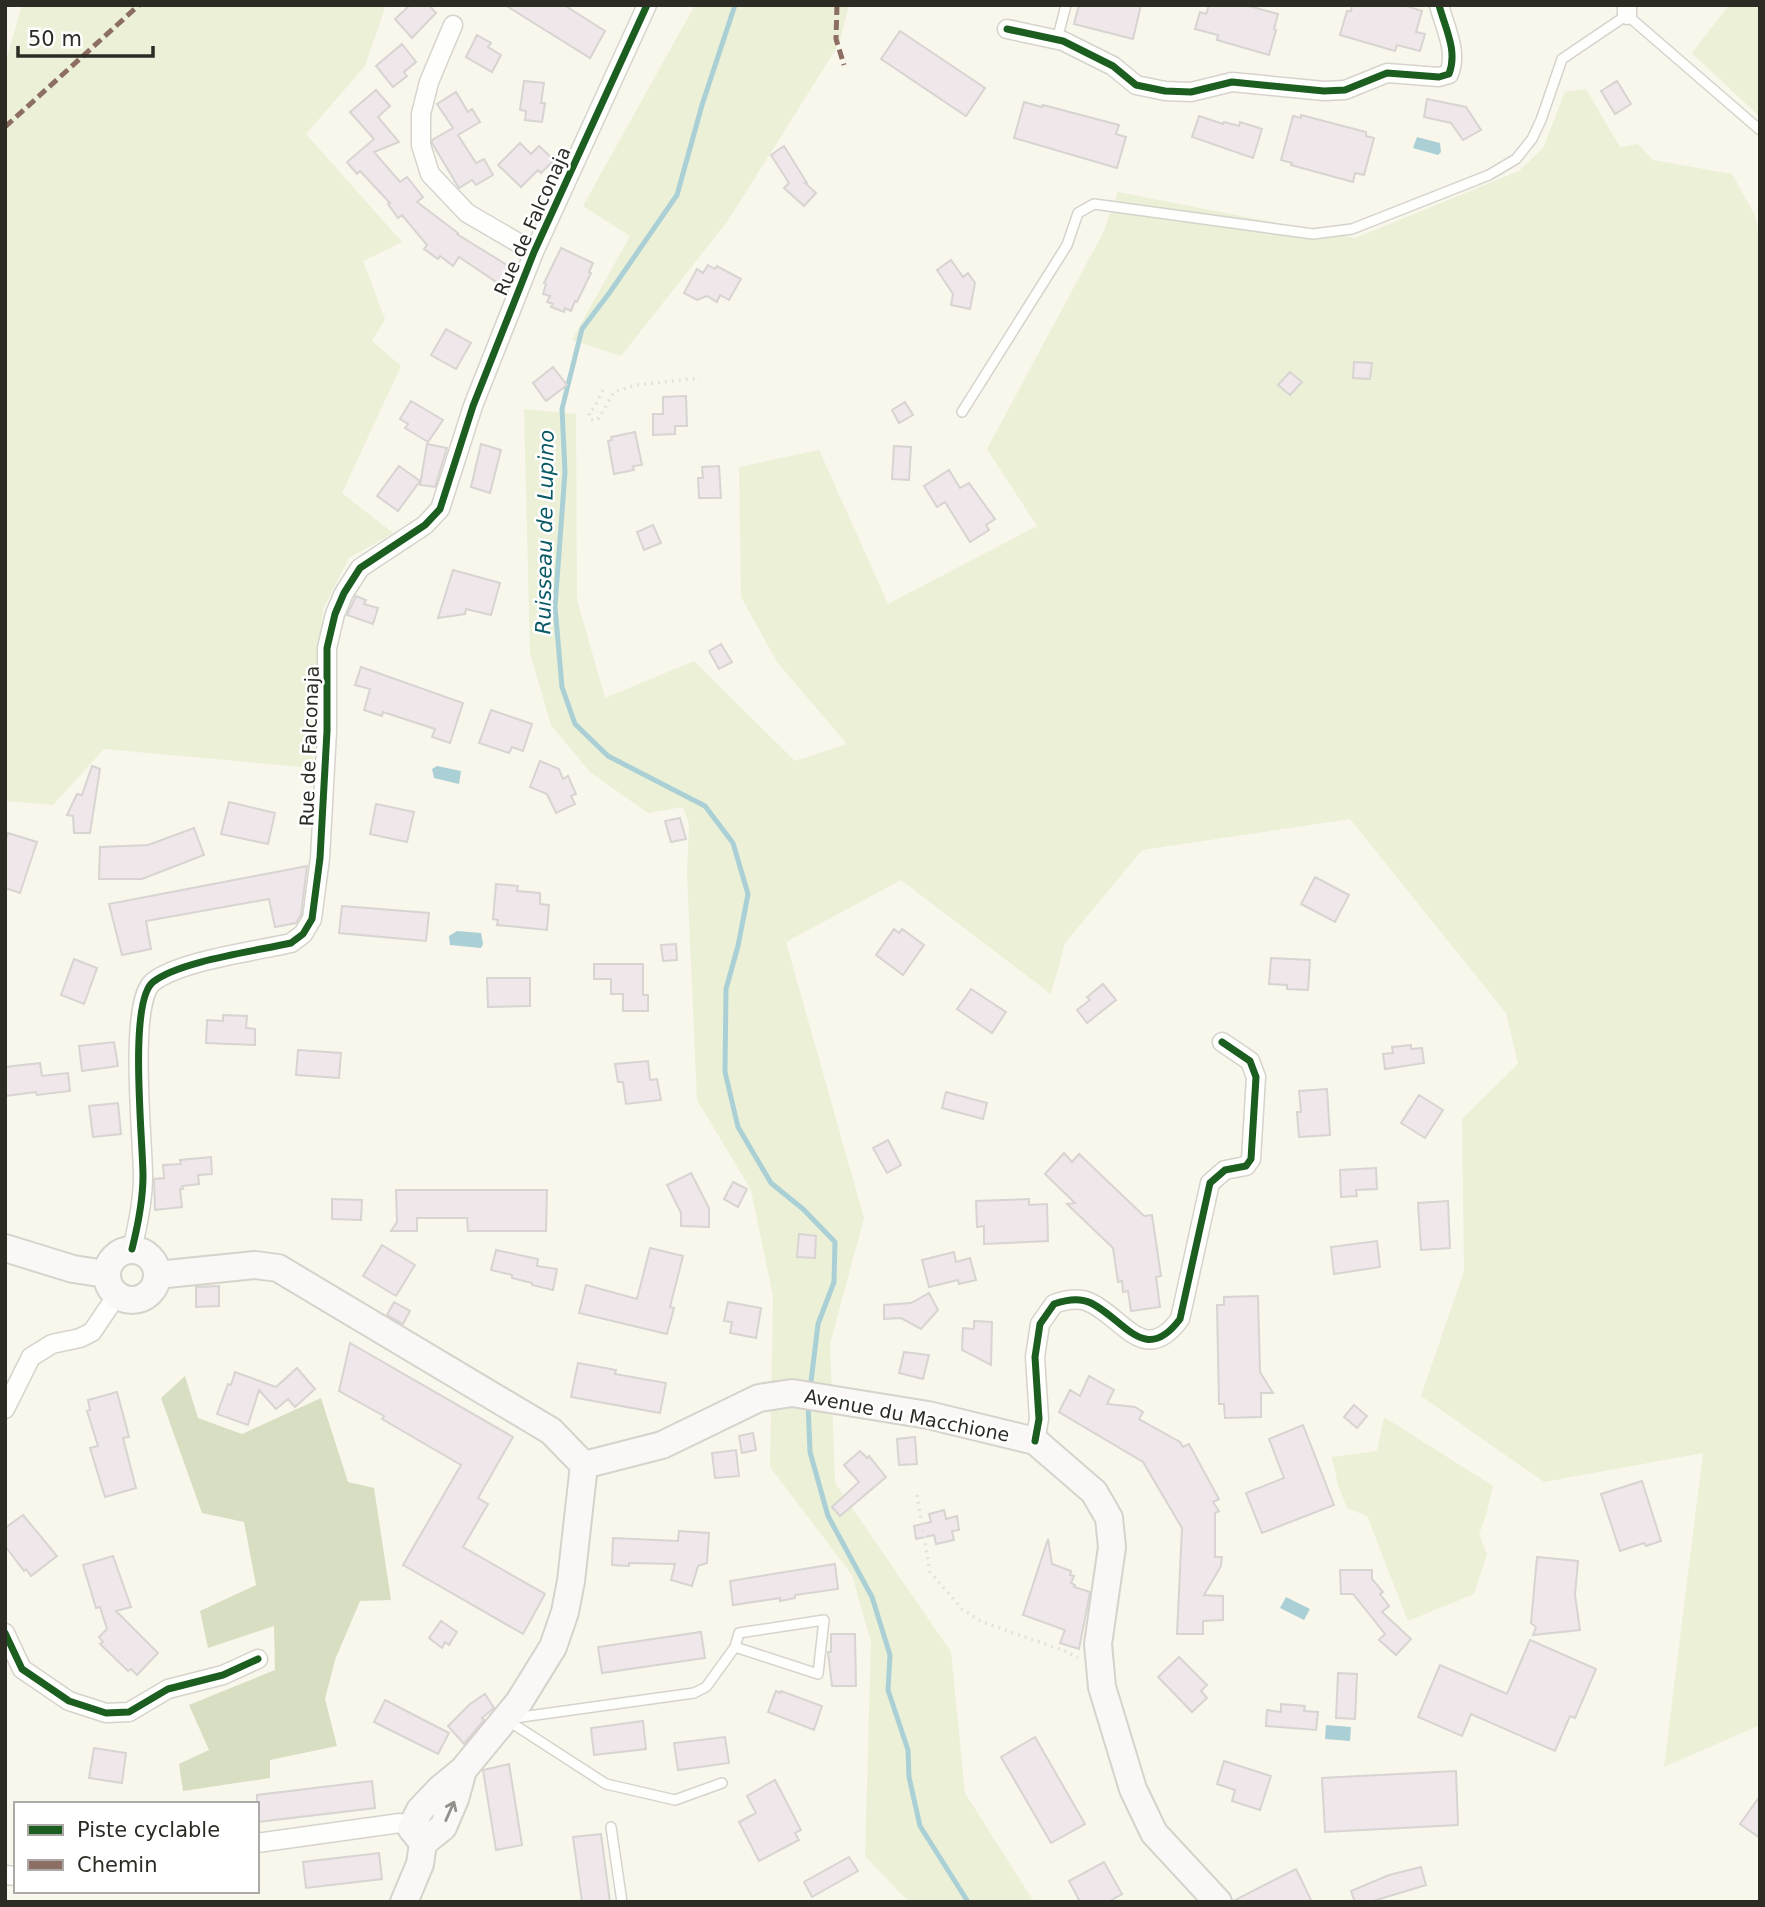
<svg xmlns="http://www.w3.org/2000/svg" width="1765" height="1907" font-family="'DejaVu Sans',sans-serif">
  <rect width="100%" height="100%" fill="#f9f6ec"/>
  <!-- green -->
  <path fill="#ebf0d7" d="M22,5h364l-21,61 -59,68 96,108 -39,19 22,58 -13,22 29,25 -59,127 51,40 -44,25 -26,51 -10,159 -209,-19 -51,56 -48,-4v-737z
    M695,5h154l-10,39 -112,178 -106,134 -49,-16 58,-104 -47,-30z
    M1729,5h31v112l-68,-64z
    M1586,89l34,58 18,-3 15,16 79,14 23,41 5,22v1488l-96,42 39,-314 -159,29 -123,-86 43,-125 -2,-152 56,-55 -12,-51 -156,-194 -208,31 -77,93 -14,51 -150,-114 -115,62 78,276 -34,126 5,139 116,169 14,141 69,109h-125l-44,-46 6,-214 -19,-67 -82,-108 3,-171 -22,-106 -54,-90 -10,-226 2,-50 -6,-17 -35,6 -58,-41 -39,-47 -21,-72 -6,-244 52,5 1,186 28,98 89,-37 101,100 52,-17 -70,-82 -36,-65 -2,-130 80,-17 69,154 149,-78 -50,-77 116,-216 15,-41 237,46 164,-67 24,-23 22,-56z
    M1384,1417l109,69 -7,30 -7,18 8,20 -13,40 -66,27 -41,-105 -20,-8 -9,-23 -6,-28 45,-6z"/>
  <!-- forest -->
  <path fill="#d8dec2" d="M185,1376l13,42 44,16 79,-36 27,84 26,6 17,112 -31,1 -25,59 -10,39 12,47 -67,14v18l-87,13 -4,-27 30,-14 -20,-45 86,-35 -1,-44 -66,22 -8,-37 56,-26 -12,-63 -42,-9 -41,-115z"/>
  <!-- water -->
  <path fill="#aad0d6" d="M1417,137l23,6 1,9 -3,3 -25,-7z
    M437,766l24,5 -2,13 -25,-6 -2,-9z
    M457,931l24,2 2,11 -2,4 -31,-3 -1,-9z
    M1286,1597l24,12 -6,11 -24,-12z
    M1326,1725l25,2 -1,14 -25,-2z"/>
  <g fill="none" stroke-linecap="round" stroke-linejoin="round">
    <!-- stream -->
    <path stroke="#aad0d6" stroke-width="5" d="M735,5l-33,100 -25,90 -67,97 -28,37 -20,80 3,63 -10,135 7,80 13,37 33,32 97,50 28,37 15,51 -10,52 -12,43 -1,83 13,55 33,56 32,26 32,33 -1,40 -16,42 -8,66
      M808,1403l2,49 18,64 44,81 18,58 -2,35 20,60 1,27 11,49 48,76"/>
  </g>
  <!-- building -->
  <path fill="#efe7ea" stroke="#d7d4d2" stroke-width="2" d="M410,5h19l7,8 -24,25 -17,-19z
    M505,5h59l41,26 -15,27z
    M1079,5h62l-8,34 -59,-15z
    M1209,5h36l33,9 -4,15 2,1 -7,25 -52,-15 1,-5 -23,-6 5,-17 6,2z
    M1352,5h51l19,6 -6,21 9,2 -5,17 -23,-6 -2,6 -55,-16 7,-24h4z
    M900,31l85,57 -19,28 -85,-57z
    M477,35l14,8 -3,4 13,8 -9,17 -26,-15z
    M402,44l14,18 -12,10 3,4 -14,11 -17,-21z
    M524,81l20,2 -3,20h4l-3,19 -17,-2 1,-9 -6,-1z
    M1617,81l14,23 -16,10 -14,-23z
    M376,90l14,16 -12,11 21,25 -25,10 26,30 7,-5 16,20 -6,5 41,31 -1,1 58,36 -10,18 -46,-31 -6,9 -13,-10 -2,3 -14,-10 3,-4 -25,-30 -4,3 -10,-14 2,-1 -30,-32 -3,3 -10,-12 27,-23 -24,-27z
    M456,92l12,20 4,-3 8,13 -22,13 18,28 8,-4 9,16 -17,10 -4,-5 -13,8 -27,-45v-3l21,-12 -16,-24z
    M1427,99l39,8 15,23 -18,10 -12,-17 -27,-6z
    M1024,102l18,5 1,-2 76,20 -3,9 10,3 -9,31 -103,-30z
    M1301,115l65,17v4l8,2 -10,37 -9,-2 -2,9 -62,-17 1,-2 -11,-3 12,-44 8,2z
    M1199,116l24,8 1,-2 15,4 1,-4 22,7 -9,29 -61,-21z
    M520,143l11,11 8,-8 15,14 -13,13 -3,-3 -17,17 -23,-22z
    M784,146l23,37h-2l11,10 -12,13 -20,-18 5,-5 -18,-28z
    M561,248l32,15 -4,9 2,1 -14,29 -2,-1 -4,10 -6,-3 -1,4 -13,-5 2,-3 -6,-2 3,-6 -7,-2 3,-10 -2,-1z
    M951,260l12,17 5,-4 7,10 -5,26 -19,-4 2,-11 -16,-24z
    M708,265l7,4 2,-3 24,13 -12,21 -9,-5 -3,7 -10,-6 -10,4 -13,-7 13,-24 6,4z
    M446,329l25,14 -15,26 -25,-14z
    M1354,362l18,1 -2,16 -17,-1z
    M553,367l14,18 -21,16 -13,-18z
    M1290,372l12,10 -12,13 -12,-10z
    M686,396l1,30h-12v8l-22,1v-21h10v-17z
    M411,401l32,19 -15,22 -23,-14 3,-4 -8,-5z
    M905,402l8,13 -14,8 -7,-13z
    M635,432l7,33 -9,1 1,4 -20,4 -6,-33 4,-1 -1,-3z
    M427,444l20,4 -12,39 -15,-2z
    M481,444l20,6 -11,43 -19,-6z
    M894,446l17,1 -2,33 -17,-1z
    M399,466l21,15 -22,30 -21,-15z
    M719,466l2,32h-22l-1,-20h5l-1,-11z
    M949,470l11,18 9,-5 26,36 -9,6 3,5 -19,12 -25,-40 -8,5 -13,-21z
    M653,525l8,18 -17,7 -7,-18z
    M453,570l47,13 -9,32 -25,-6 -1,5 -27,4z
    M356,596l10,4 -2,4 14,4 -5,16 -26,-9z
    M721,644l11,18 -13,7 -10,-18z
    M361,667l102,36 -13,40 -18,-6 3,-8 -52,-17 -1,4 -18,-6 6,-21 -15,-4z
    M491,710l41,14 -9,27 -11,-4 -3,6 -30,-10z
    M540,761l19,8 4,10 5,-3 8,18 -5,2 4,8 -19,9 -9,-19 -17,-7z
    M92,766l8,3 -10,64h-16l-1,-17 -6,-1 10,-21 5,1z
    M229,802l46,11 -7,31 -47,-10z
    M376,804l38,8 -7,30 -37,-8z
    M680,818l6,21 -15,3 -6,-21z
    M194,828l10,27 -62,24h-43l1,-32 48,-2z
    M8,833l29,9 -17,51 -15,-5v-45z
    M307,866l-6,49 -5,8 -21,4 -6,-28 -123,22 5,28 -29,6 -13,-51z
    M1315,877l34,18 -14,27 -34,-18z
    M496,884l22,2 -1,5 23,2v11l9,1 -2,25 -50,-5 1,-5 -5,-1z
    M342,906l87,7 -3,28 -87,-8z
    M894,929l5,4 3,-4 22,16 -21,30 -27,-20z
    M676,944l1,16 -14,1 -2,-16z
    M1271,958l39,2 -2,30 -21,-1v-4l-18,-1z
    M74,959l23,9 -13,36 -23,-9z
    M594,964h49v31h5v16h-25v-17h-12v-15h-17z
    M487,978h43v28l-42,1z
    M1103,984l13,16 -29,23 -10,-13 13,-10 -3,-3z
    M971,989l35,23 -14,21 -35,-24z
    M223,1015l24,1 -1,12 9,1v16l-49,-2 1,-23 16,1z
    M114,1042l4,24 -36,5 -3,-25z
    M1411,1045v4l11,-1 2,15 -39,6 -2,-15 10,-1 -1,-6z
    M298,1050l43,3 -2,25 -43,-3z
    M648,1061l2,19 7,-1 4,21 -35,4 -3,-22h-5l-3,-18z
    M40,1063l2,13 26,-3 2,18 -33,4 -1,-3 -31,4v-29z
    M1327,1089l3,46 -31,2 -2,-25h4l-2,-21z
    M946,1092l41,11 -4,16 -41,-11z
    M1419,1095l24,15 -18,28 -24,-15z
    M118,1103l3,31 -28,3 -4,-31z
    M888,1140l13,25 -14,8 -14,-25z
    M1064,1153l8,9 7,-8 65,62 8,-1 9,61 -5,1 4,30 -29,4 -3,-20 -5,1 -1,-11 -4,1 -5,-34 -46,-44 8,-1 -30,-29z
    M211,1157l1,17 -14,1 1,9 -17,2 1,3h-3l2,18 -27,3 -1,-31 10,-1 -1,-13 18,-1 -1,-4z
    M1376,1168l1,21 -21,1 1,6 -16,1 -1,-27z
    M691,1173l18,35v19l-28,-1v-13l-14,-28z
    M733,1182l14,7 -9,18 -14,-8z
    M396,1190h151l-1,41h-78l-1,-13h-50v13h-26l6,-9z
    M332,1199l30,1 -1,20 -29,-1z
    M1029,1199v6l18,-1 1,37 -64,3v-18l-7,1 -1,-26z
    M1448,1201l2,47 -29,2 -3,-47z
    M799,1234l17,2 -1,22 -18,-1z
    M1377,1241l3,26 -46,7 -3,-27z
    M382,1245l33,20 -19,31 -33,-20z
    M650,1248l33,8 -13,51 4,1 -7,26 -88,-21 7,-28 51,14z
    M496,1250l42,9 -1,7 20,3 -4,21 -21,-5v-2l-20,-5v-3l-21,-5z
    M954,1252l2,10 14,-4 6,22 -17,4 -1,-4 -29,7 -7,-27z
    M219,1286v20l-23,1v-20z
    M929,1293l9,17 -17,19 -20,-11 -17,1v-14l27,-2z
    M1258,1296l2,76 13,21h-12v24l-36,1 -1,-14h-5l-2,-99h7v-8z
    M394,1302l16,9 -7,13 -16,-9z
    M728,1302l33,6 -5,30 -26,-5 2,-11 -8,-1z
    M974,1321l18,1 -1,43 -29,-15 1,-22 11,1z
    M350,1343l163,94 -35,61 10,6 -25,43 82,47 -22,40 -120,-69 58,-100 -79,-46 2,-3 -45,-25z
    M904,1352l25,3 -6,24 -24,-6z
    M578,1363l38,7 -1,4 51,9 -6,30 -89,-16z
    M297,1368l18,21 -20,18 -7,-8 -12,10 -17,-19 -11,35 -31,-11 11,-30 3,1 4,-13 41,15z
    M1089,1376l25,14 -7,14 28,3 8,5 -4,7 41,23 3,5 6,-3 30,55 -6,3 6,9 -4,2v44h7l-1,9 -17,29 19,1v24l-20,1v13h-26l5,-106 -39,-66 -84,-50 11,-22 10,6z
    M117,1392l12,45 -6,1 13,50 -31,9 -15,-49 8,-2 -11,-35 3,-1 -2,-10z
    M1354,1405l13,11 -10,12 -13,-11z
    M1303,1425l31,80 -72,28 -16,-40 38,-15 -15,-39z
    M753,1433l3,17 -14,3 -3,-17z
    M915,1437l2,27 -18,1 -2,-26z
    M736,1450l3,26 -24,2 -3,-25z
    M860,1451l7,7 2,-2 17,21 -46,39 -8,-9 27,-25 -15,-17z
    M1642,1481l19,60 -15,5 -2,-3 -24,8 -19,-57z
    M944,1510l2,9 11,-3 2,14 -7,1 2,9 -18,4 -2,-9 -18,4 -2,-13 17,-4 -2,-8z
    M23,1515l34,41 -26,20 -5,-7 -2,2 -19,-25v-18z
    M679,1531l30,2 -2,30 -9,3 -6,20 -21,-6 4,-16 -46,-1v3l-17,-1 1,-27 65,3z
    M1048,1539l4,25 19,7 -1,4 4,1 -3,7 4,2 -1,2 16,5 -11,57 -19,-6 5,-13 -42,-15z
    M113,1556l18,51 -15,4 42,42 -21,22 -6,-6 -3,2 -28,-27 3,-2 -4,-5 8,-8 -7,-22 -4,1 -13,-43z
    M1537,1557l41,4 -3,34 5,35 -47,5 3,-8 -5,-4z
    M835,1564l3,25 -43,6v3l-15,3v-3l-47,7 -3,-24z
    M1340,1570h32v9l11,13 -3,2 9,12 -7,6 29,27 -15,16 -17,-15 6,-6 -32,-40h-12z
    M441,1621l16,11 -8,13 -4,-3 -3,6 -13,-10z
    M701,1632l4,26 -103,15 -4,-26z
    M831,1634h24l1,52h-24l-4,-34h3z
    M1530,1640l66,29 -21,49 -5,-2 -15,35 -84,-37 -9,22 -44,-19 22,-52 67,29z
    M1179,1657l28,28 -6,6 6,7 -15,14 -34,-35z
    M1338,1673l19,1 -2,45 -19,-1z
    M776,1691l4,2 1,-2 41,15 -8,24 -46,-18z
    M485,1694l9,14 -12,10 2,2 -20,24 -16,-18 22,-22z
    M385,1700l64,33 -11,21 -64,-32z
    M1281,1704l24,2 -1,5 14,1 -2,18 -50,-4 1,-16 14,2z
    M643,1721l3,28 -52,6 -3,-27z
    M725,1737l4,26 -51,7 -4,-27z
    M1035,1737l50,87 -34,19 -50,-86z
    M94,1748l32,5 -4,30 -33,-5z
    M1224,1761l47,15 -11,34 -28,-9 3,-11 -18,-6z
    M509,1764l13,81 -26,5 -13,-80z
    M1456,1771l2,54 -133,7 -3,-54z
    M775,1780l26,50 -6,3 4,7 -40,21 -20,-39 17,-9 -9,-17z
    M372,1781l3,27 -118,14v-27z
    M1760,1796v42l-20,-14z
    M601,1834l9,68h-28l-9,-65z
    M379,1853l3,26 -76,9 -3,-26z
    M849,1857l9,14 -46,26 -8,-15z
    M1104,1862l18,32 -14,8h-28l-11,-21z
    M1421,1867l5,18 -56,17h-15l-4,-11 38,-16z
    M1296,1869l16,33h-79v-1z"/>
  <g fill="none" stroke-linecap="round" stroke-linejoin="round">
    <defs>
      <path id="lane" d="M1057,40l9,-35
        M962,412l105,-167 11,-32 16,-9 219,30 39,-5 137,-54 27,-16 16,-20 9,-19 21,-61 65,-44 133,115
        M514,1718l180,-25 12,-6 29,-40 83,27 6,-54 -85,13 -4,14
        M507,1720l99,64 69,16 47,-17
        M611,1827l11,75"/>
      <path id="street" d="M1627,15v-10
        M453,25l-24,57 -8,32v31l9,29 37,39 67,39
        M1007,29l56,12 50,25 23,19 29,6 26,1 41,-10 92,9 21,-1 42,-17 52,4 10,-3c9,-23 -4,-46 -10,-69
        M132,1249c6,-24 11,-49 11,-73 0,-35 -15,-174 10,-194 26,-21 103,-31 138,-39l12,-9 9,-15 8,-61 7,-127v-83l8,-34 9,-21 16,-25 65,-43 15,-16 33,-103 61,-154 113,-247
        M5,1409l26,-52 21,-13 28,-6 12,-6 25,-37
        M1035,1441l4,-22 -4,-62 5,-33 14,-20c11,-4 25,-7 37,-1 34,17 54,63 89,16l30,-136 15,-13 21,-4 5,-7 5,-82 -6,-16 -28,-19
        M5,1633l17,36 47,32 37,12 23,-1 39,-23 55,-14 35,-16
        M257,1843l143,-20 11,5
        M5,1875l11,1"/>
      <path id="secondary" d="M5,1248l68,21 33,5
        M107 1275a25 25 0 1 1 50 0a25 25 0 1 1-50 0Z
        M157,1275l98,-10 23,3 273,163 33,34
        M584,1465l78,-20 97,-47 33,-5 136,22 107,26 59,51 15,26 3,29 -14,97 4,43 31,102 21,44 64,69
        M423,1843l20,-16 12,-28 8,-29
        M404,1902l16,-38 3,-21 -12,-15 9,-18 21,-22 22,-18 56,-68 34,-55 12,-35 6,-31 13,-116"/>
    </defs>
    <!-- lane casing -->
    <use href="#lane" stroke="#d5d3cb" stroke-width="12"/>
    <!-- street casing -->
    <use href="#street" stroke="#d5d3cb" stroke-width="21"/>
    <!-- secondary casing -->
    <use href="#secondary" stroke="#d5d3cb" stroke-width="30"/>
    <!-- path -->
    <path stroke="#e2e2de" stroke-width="3.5" stroke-dasharray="2 5" stroke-linecap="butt" d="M603,390l-9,18 -5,4 1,7 4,2 5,-3 15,-26 22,-7 64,-7
      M917,1495l13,77 32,37 20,13 83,29 13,7"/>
    <!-- lane -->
    <use href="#lane" stroke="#fefefc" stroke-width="9"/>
    <!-- street -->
    <use href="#street" stroke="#fefefc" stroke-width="18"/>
    <!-- secondary -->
    <use href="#secondary" stroke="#fbf7f6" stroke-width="26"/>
    <!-- quiet -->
    <path stroke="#8d6e63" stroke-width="5" stroke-dasharray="10 5" stroke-linecap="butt" d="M837,5l-1,34 8,26
      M5,127l134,-122"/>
    <defs>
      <path id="cycleway" d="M1007,29l56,12 50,25 23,19 29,6 26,1 41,-10 92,9 21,-1 42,-17 52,4 10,-3c9,-23 -4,-46 -10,-69
        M132,1249c6,-24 11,-49 11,-73 0,-35 -15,-174 10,-194 26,-21 103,-31 138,-39l12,-9 9,-15 8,-61 7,-127v-83l8,-34 9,-21 16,-25 65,-43 15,-16 33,-103 61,-154 113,-247
        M1035,1441l4,-22 -4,-62 5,-33 14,-20c11,-4 25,-7 37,-1 34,17 54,63 89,16l30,-136 15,-13 21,-4 5,-7 5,-82 -6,-16 -28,-19
        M5,1633l17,36 47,32 37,12 23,-1 39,-23 55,-14 35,-16"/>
    </defs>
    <!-- cycleway casing -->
    <use href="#cycleway" stroke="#fff" stroke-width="11"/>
    <!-- cycleway -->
    <use href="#cycleway" stroke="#1b5e20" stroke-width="7"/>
  </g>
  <!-- one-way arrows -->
  <defs><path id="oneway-shaft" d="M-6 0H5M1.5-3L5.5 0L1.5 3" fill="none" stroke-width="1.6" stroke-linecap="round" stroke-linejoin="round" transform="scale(1.75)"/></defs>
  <use stroke="#94918d" href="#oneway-shaft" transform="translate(450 1811) rotate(-66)"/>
  <g text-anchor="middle" stroke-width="5" stroke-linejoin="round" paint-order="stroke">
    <!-- street labels -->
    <g font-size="19" fill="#2c2b24" stroke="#fff">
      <text transform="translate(532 221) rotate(-66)" y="7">Rue de Falconaja</text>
      <text transform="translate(309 746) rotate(-88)" y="7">Rue de Falconaja</text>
      <text transform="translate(907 1415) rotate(11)" y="7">Avenue du Macchione</text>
    </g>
    <!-- water labels -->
    <g font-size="21" font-style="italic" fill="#095966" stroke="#fff">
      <text transform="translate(545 532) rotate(-89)" y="7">Ruisseau de Lupino</text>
    </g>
  </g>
  <!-- border -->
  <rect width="1765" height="1907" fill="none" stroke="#2c2b24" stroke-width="14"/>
  <!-- legend -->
  <rect x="14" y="1802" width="245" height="91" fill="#ffffff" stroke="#abaaa7" stroke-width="2"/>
  <rect x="28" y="1825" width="35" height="10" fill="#1b5e20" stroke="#abaaa7" stroke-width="2"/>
  <text x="77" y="1837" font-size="21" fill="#2c2b24">Piste cyclable</text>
  <rect x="28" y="1860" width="35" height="10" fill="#8d6e63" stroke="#abaaa7" stroke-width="2"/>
  <text x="77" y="1872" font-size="21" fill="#2c2b24">Chemin</text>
  <!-- scale -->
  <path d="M18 46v10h135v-10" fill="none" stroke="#2c2b24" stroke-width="3.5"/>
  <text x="28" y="46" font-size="21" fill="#2c2b24" stroke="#ffffff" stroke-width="5" paint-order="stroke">50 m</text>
</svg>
